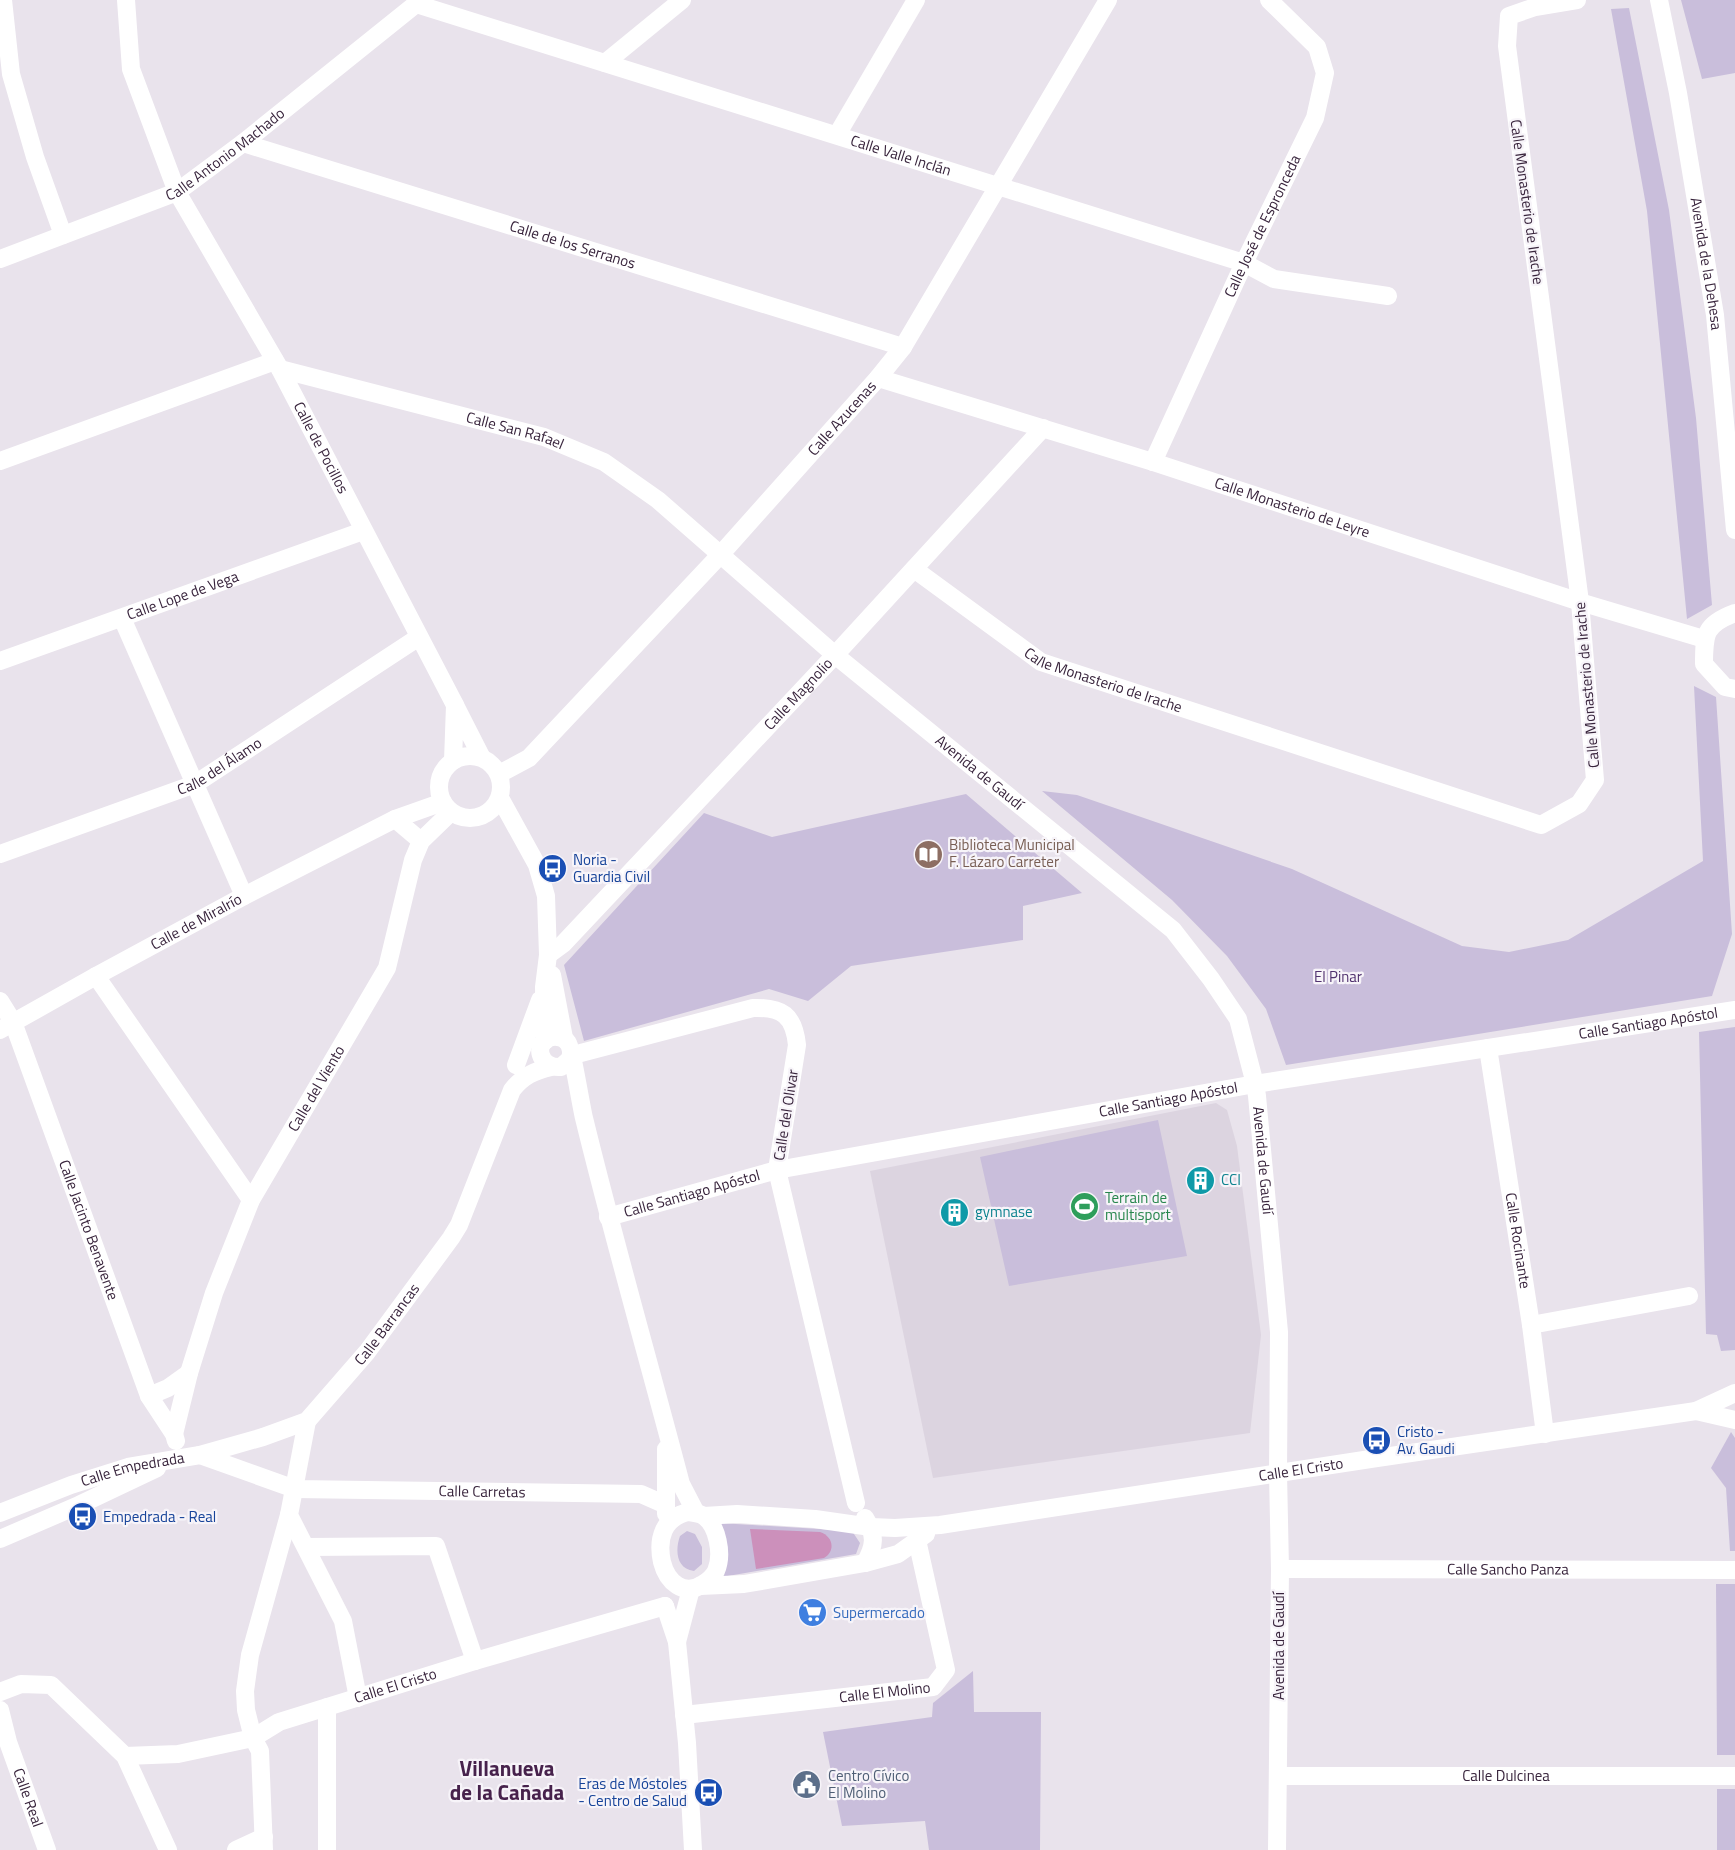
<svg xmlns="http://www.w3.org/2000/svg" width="1735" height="1850" font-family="'Titillium Web',sans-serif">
  <rect width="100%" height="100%" fill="#e9e3ec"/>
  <!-- built -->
  <path fill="#dcd4e0" d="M1216,1103l11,7 10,36 24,189 -11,98 -317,45 -63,-307z"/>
  <!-- green -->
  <path fill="#c9bedb" d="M1681,0h54v73l-33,6z
    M1629,8l40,202 27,208 16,187 -25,14 -40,-408 -36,-202z
    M1694,686l22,11 16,237 -20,62 -426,69 -20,-56 -39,-53 -55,-56 -130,-109 35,4 215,74 170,77 47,6 59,-12 135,-79z
    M966,794l116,99 -59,13v34l-172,26 -43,35 -39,-12 -185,52 -20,-76 140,-152 68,24z
    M1735,1027v323l-14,1 -4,-16 -11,-1 -7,-302z
    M1158,1120l29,136 -178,30 -29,-129z
    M1731,1432l4,6v113h-5l-4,-63 -15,-20z
    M720,1523l132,8 8,12 -4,11 -134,23z
    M687,1531l8,3 7,13v17l-8,7c-18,-2 -19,-21 -14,-35z
    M1716,1584h19v171h-18z
    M973,1671l1,41h67l-1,138h-111l-4,-29 -83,5 -19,-94 109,-15 1,-14z
    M1717,1789h18v61h-18z"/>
  <!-- water -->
  <path fill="#cc90bb" d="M750,1529l70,3c13,4 16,19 4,26l-68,11z"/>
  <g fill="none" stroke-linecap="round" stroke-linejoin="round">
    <!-- minor -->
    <g stroke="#fff" stroke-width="18">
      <path d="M3,0l8,74 24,83 28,78"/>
      <path id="s1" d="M126,0l5,69 46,123 103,177 175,336"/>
      <path id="s2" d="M1659,0l19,93 37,222 20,215"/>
      <path id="s3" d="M416,4l828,259 30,16 114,17"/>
      <path d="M605,63l77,-63"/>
      <path d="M837,135l79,-135"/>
      <path id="s4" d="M243,143l660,204"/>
      <path id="s5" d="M0,259l177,-67 66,-49 178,-143"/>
      <path id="s6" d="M280,369l264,68 60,25 54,38 177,155 338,275 38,49 27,40 17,65 2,12 22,236 -1,141 2,96 -3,281"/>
      <path id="s7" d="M878,378l275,84 427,140 124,37"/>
      <path d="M0,461l275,-100"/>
      <path id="s8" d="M1153,462l91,-199 71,-145 10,-45 -8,-26 -48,-47"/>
      <path id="s9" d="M914,569l127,93 500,163 38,-21 16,-24 -15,-178 -73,-556 2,-30 26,-9 42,-7"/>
      <path d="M1735,613c-30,11 -31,21 -31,51l21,23 10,2"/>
      <path d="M122,618l122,278"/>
      <path id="s10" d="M0,661l363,-130"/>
      <circle cx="470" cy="787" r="31"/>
      <path d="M453,761l2,-56 27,53"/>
      <path id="s11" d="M499,774l30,-16 192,-204 157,-176 25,-31 205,-347"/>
      <path d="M500,798l37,67 9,31 2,59 -4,32 1,54"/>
      <path d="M395,819l26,22"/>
      <path id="s12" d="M0,854l195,-70 224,-147"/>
      <path id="s13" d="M548,955l15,-11 272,-289 208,-227"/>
      <path d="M552,975l12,63"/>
      <path d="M96,976l155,224"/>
      <path id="s14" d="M0,1001l13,21 136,374 25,38 2,7"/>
      <path id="s15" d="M0,1030l96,-54 148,-80 151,-77 48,-17"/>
      <path id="s16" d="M1488,1048l43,277 14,109"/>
      <path d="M571,1052l6,2 176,-46c29,-1 41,7 44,37l-20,125 79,333"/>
      <path d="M571,1055l-2,5 -8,7c-22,2 -29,-25 -9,-30 6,-1 13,1 16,6 4,5 13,63 16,75 30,123 65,244 97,366l15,29"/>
      <path d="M516,1065l24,-65"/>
      <path id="s17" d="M608,1217l169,-47 478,-86 480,-74"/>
      <path d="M1531,1325l158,-29"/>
      <path d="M149,1396l19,-8 21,-15"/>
      <path d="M1696,1411l39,9"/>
      <path d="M307,1421l-18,94 54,106 15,77"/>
      <path id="s18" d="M174,1434l15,-61 25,-80 37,-93 136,-232 26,-108 8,-19 30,-29"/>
      <path id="s19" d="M200,1455l95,34 346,5 25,11"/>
      <path d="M689,1512c4,1 9,1 13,3 16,9 21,40 14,56 -3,6 -8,10 -13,13 -19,13 -36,-2 -41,-22 -5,-23 1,-45 27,-50z"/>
      <path id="s20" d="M0,1513l71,-28 57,-18 72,-12 63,-18 44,-16 60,-69 84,-114 8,-13 53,-135c11,-14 22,-19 39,-23"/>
      <path d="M666,1514v-65"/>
      <path id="s21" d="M704,1516l33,-2 78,5 56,8 24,1 45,-3 437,-67 319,-47 39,-18"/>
      <path d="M865,1518c11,17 10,28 0,45"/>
      <path d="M0,1539l79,-34 78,-37"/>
      <path d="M307,1547l129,-1 39,115"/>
      <path id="s22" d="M1280,1569l455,1"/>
      <path d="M700,1586l44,-2 121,-21 33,-9 28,-20"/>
      <path d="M665,1606l12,36 10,101 6,107"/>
      <path d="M677,1642l14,-53"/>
      <path d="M0,1692l21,-8 30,1 74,71 43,94"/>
      <path d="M327,1707v143"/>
      <path id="s23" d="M0,1710l8,32 39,108"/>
      <path id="s24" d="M684,1715l249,-28 13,-17 -29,-130"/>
      <path id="s25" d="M125,1756l53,-2 75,-16 26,-16 196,-61 190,-55"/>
      <path id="s26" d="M1278,1776h457"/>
      <path d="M236,1850l28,-13"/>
      <path d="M264,1850l-4,-99 -7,-13 -7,-28 -1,-19 5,-36 39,-140"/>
    </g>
  </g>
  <!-- icons -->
  <defs>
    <symbol id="library-disc" viewBox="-11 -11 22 22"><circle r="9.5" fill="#8d6e63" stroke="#f7f4f9"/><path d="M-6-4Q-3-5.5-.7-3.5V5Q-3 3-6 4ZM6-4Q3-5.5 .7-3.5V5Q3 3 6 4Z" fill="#fff"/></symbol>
    <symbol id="bus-disc" viewBox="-11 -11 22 22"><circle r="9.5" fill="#1a4fb4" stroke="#f7f4f9"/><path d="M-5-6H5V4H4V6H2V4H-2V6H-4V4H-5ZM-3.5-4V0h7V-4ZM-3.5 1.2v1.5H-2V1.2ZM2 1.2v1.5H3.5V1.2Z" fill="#fff"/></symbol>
    <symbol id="building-disc" viewBox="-11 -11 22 22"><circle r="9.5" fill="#0f9aa8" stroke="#f7f4f9"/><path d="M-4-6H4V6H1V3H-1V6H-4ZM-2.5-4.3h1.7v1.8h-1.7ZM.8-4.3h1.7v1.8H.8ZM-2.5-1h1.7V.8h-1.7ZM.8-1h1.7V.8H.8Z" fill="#fff"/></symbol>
    <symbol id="stadium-disc" viewBox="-11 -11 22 22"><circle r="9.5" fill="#2e9e5b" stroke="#f7f4f9"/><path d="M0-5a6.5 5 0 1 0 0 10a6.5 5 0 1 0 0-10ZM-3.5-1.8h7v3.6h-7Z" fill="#fff"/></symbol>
    <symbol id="supermarket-disc" viewBox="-11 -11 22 22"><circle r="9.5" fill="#3f7fe0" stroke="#f7f4f9"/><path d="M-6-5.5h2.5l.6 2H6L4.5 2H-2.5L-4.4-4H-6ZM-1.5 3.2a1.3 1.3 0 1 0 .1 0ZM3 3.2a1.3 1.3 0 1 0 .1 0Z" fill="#fff"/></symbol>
    <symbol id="civic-disc" viewBox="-11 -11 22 22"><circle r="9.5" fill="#5c6f8a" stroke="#f7f4f9"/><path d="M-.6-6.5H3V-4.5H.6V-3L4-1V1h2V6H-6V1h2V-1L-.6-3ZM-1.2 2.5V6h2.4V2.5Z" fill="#fff"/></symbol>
  </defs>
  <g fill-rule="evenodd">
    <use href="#library-disc" x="912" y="838" width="33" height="33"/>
    <use href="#bus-disc" x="536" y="852" width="33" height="33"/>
    <use href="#building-disc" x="1184" y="1164" width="33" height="33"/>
    <use href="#stadium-disc" x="1068" y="1190" width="33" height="33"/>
    <use href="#building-disc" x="938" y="1196" width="33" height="33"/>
    <use href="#bus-disc" x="1360" y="1424" width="33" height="33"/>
    <use href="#bus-disc" x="66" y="1500" width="33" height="33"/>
    <use href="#supermarket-disc" x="796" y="1596" width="33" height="33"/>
    <use href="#civic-disc" x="790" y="1768" width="33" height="33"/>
    <use href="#bus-disc" x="692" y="1776" width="33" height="33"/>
  </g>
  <g text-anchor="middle" stroke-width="4.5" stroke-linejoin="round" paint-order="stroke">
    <!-- street labels -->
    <g font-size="15" fill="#38243c" stroke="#f7f4f9">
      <text dy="5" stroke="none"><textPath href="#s5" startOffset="250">Calle Antonio Machado</textPath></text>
      <text dy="5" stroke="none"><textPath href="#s3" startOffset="508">Calle Valle Inclán</textPath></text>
      <text transform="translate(1527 202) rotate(82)" y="5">Calle Monasterio de Irache</text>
      <text dy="5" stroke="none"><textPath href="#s8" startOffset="260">Calle José de Espronceda</textPath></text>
      <text dy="5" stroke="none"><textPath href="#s4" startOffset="345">Calle de los Serranos</textPath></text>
      <text dy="5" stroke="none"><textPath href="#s2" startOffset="268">Avenida de la Dehesa</textPath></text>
      <text dy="5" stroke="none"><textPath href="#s11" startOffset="496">Calle Azucenas</textPath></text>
      <text dy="5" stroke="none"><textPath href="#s6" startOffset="243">Calle San Rafael</textPath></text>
      <text dy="5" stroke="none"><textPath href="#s1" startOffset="494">Calle de Pocillos</textPath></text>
      <text dy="5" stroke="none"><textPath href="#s7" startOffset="434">Calle Monasterio de Leyre</textPath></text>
      <text dy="5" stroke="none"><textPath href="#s10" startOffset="194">Calle Lope de Vega</textPath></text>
      <text dy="5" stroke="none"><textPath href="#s9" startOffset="222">Calle Monasterio de Irache</textPath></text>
      <text transform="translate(1587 685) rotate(-95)" y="5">Calle Monasterio de Irache</text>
      <text dy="5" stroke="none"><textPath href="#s13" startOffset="362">Calle Magnolio</textPath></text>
      <text dy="5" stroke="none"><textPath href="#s12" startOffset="237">Calle del Álamo</textPath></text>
      <text dy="5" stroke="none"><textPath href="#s6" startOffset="825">Avenida de Gaudí</textPath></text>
      <text dy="5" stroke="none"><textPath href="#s15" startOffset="224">Calle de Miralrío</textPath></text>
      <text dy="5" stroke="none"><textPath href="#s17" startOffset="1059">Calle Santiago Apóstol</textPath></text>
      <text dy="5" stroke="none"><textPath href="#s18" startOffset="376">Calle del Viento</textPath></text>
      <text dy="5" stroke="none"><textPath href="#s17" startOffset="573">Calle Santiago Apóstol</textPath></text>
      <text transform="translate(786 1115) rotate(-81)" y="5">Calle del Olivar</text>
      <text dy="5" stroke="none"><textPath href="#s6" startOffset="1329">Avenida de Gaudí</textPath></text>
      <text dy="5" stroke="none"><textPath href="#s17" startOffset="87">Calle Santiago Apóstol</textPath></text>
      <text dy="5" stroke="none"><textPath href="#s14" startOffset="246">Calle Jacinto Benavente</textPath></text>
      <text dy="5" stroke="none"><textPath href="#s16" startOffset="195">Calle Rocinante</textPath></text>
      <text dy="5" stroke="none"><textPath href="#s20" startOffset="447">Calle Barrancas</textPath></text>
      <text dy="5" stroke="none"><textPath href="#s21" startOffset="602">Calle El Cristo</textPath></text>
      <text dy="5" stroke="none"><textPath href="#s20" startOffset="140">Calle Empedrada</textPath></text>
      <text dy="5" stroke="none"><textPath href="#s19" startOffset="288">Calle Carretas</textPath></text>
      <text dy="5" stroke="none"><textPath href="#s22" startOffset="228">Calle Sancho Panza</textPath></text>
      <text transform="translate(1279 1646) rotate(-90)" y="5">Avenida de Gaudí</text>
      <text dy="5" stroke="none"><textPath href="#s25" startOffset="282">Calle El Cristo</textPath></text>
      <text dy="5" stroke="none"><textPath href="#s24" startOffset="202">Calle El Molino</textPath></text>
      <text dy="5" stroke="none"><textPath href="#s26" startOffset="228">Calle Dulcinea</textPath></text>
      <text dy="5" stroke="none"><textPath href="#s23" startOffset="92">Calle Real</textPath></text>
    </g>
    <!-- education labels -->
    <g font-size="15" fill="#785e54" stroke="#f7f4f9" text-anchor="start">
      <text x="949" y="850">Biblioteca Municipal<tspan x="949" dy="17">F. Lázaro Carreter</tspan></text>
    </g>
    <!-- transit labels -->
    <g font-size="15" fill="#164399" stroke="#f7f4f9" text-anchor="start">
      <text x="573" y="865">Noria -<tspan x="573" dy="17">Guardia Civil</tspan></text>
      <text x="1397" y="1437">Cristo -<tspan x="1397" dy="17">Av. Gaudi</tspan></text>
      <text x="103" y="1522">Empedrada - Real</text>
      <text x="687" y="1789" text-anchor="end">Eras de Móstoles<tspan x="687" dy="17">- Centro de Salud</tspan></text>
    </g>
    <!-- park labels -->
    <g font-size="15" fill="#51326f" stroke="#f7f4f9">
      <text x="1338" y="982">El Pinar</text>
    </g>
    <!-- culture labels -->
    <g font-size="15" fill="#0d838f" stroke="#f7f4f9" text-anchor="start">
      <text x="1221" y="1185">CCI</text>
      <text x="975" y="1217">gymnase</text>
    </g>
    <!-- leisure labels -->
    <g font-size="15" fill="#27864d" stroke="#f7f4f9" text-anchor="start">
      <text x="1105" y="1203">Terrain de<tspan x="1105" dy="17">multisport</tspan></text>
    </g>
    <!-- shop labels -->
    <g font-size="15" fill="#366cbe" stroke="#f7f4f9" text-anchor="start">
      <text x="833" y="1618">Supermercado</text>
    </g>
    <!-- service labels -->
    <g font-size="15" fill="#4e5e75" stroke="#f7f4f9" text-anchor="start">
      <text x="828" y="1781">Centro Cívico<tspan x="828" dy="17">El Molino</tspan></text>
    </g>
    <!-- district labels -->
    <g font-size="21" font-weight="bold" fill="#47224c" stroke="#f7f4f9">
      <text x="507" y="1776">Villanueva<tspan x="507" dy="24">de la Cañada</tspan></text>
    </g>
  </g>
</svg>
